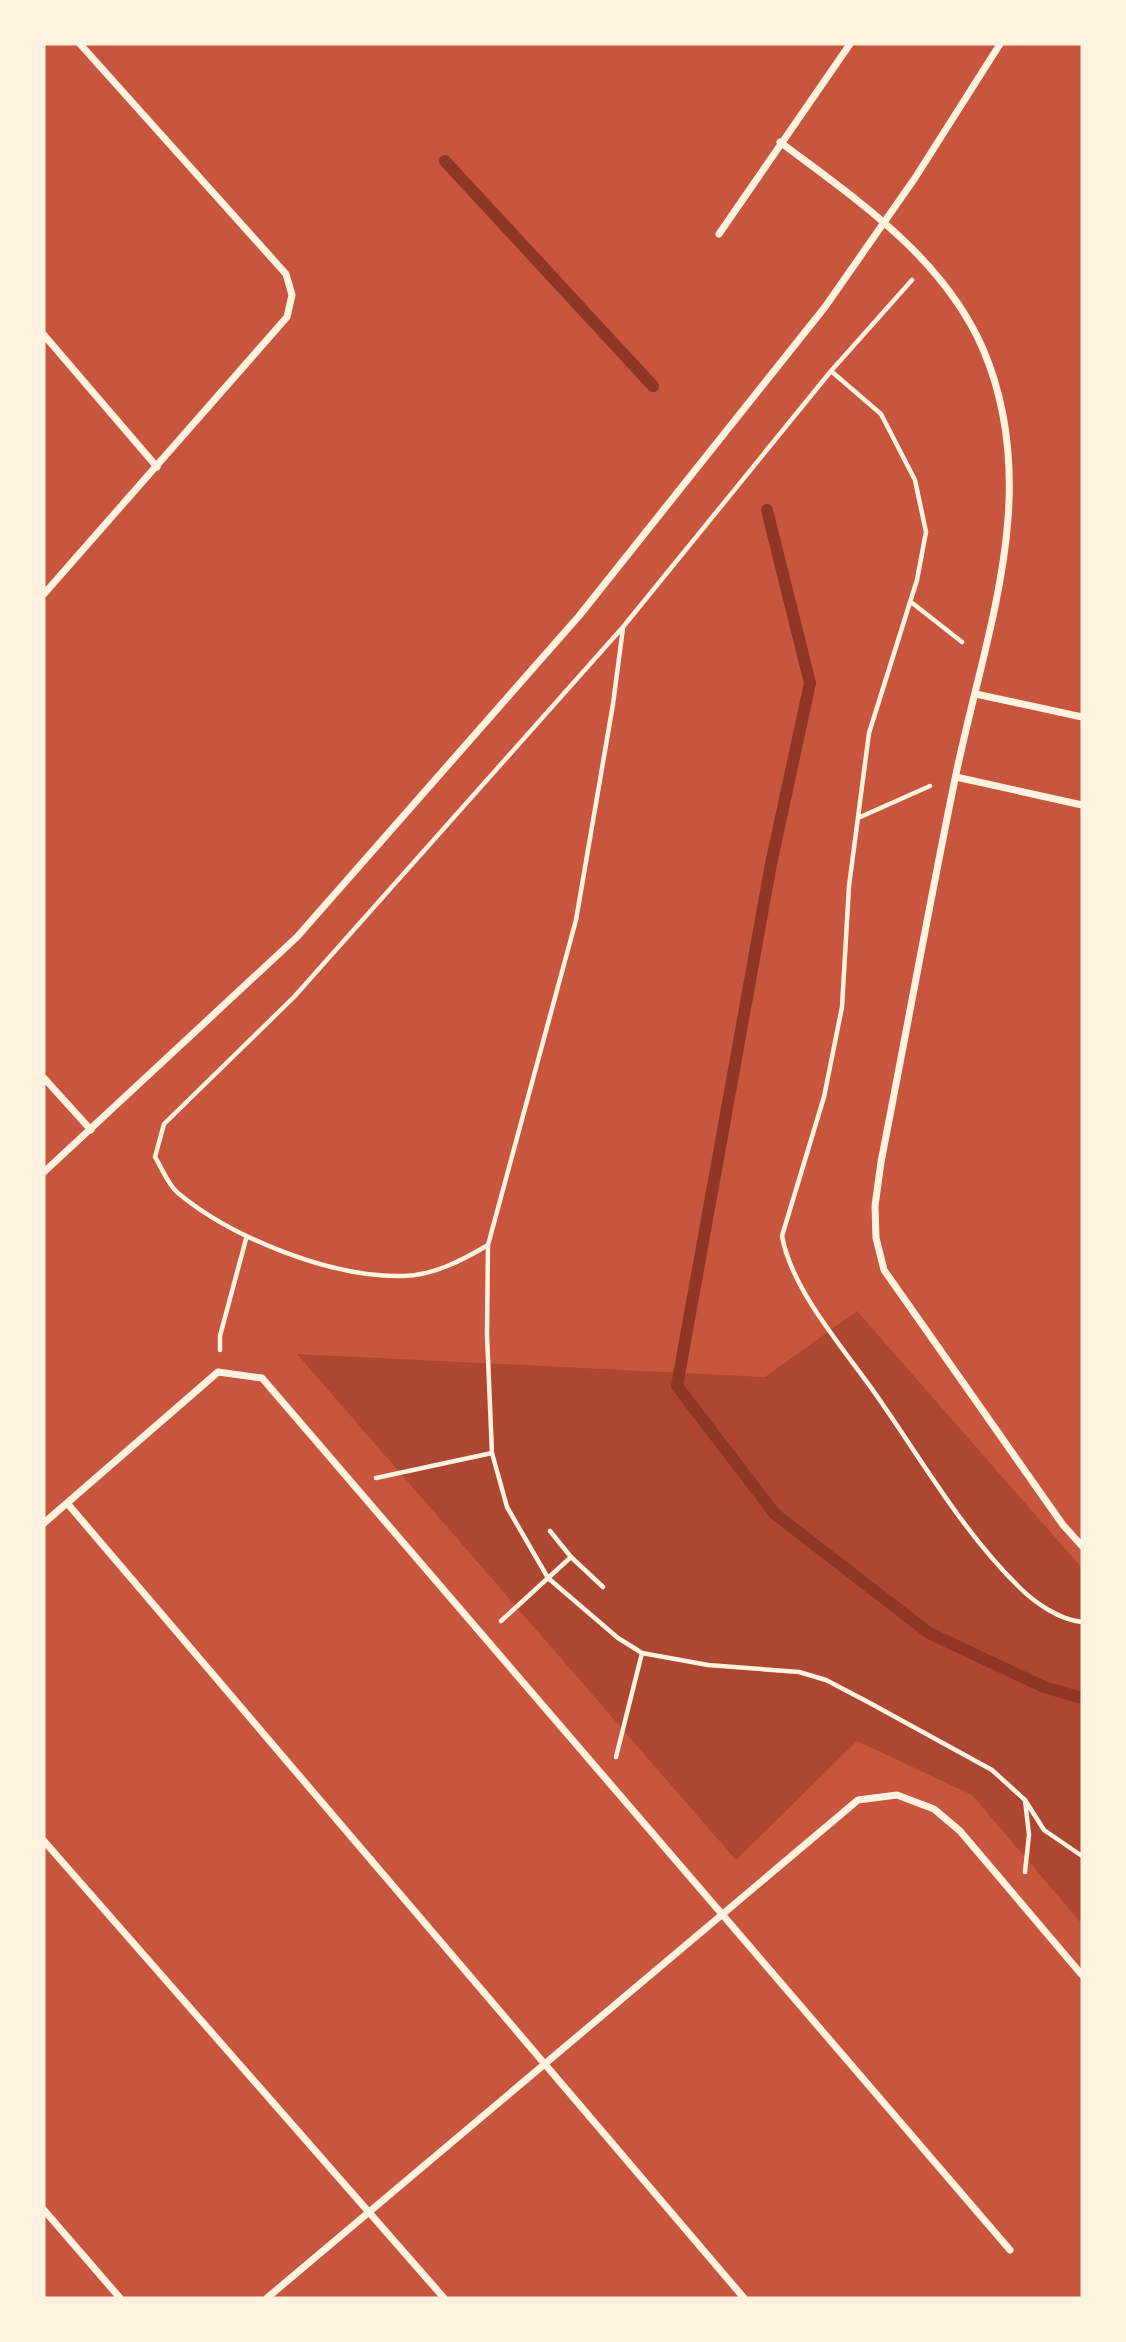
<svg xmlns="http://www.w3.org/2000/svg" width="1126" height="2342" font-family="Commissioner,sans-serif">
  <rect width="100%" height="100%" fill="#c8553d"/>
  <!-- green -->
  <path fill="#ae4732" d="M857,1311l225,257v356l-110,-129 -115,-54 -121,119 -439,-506 468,23z"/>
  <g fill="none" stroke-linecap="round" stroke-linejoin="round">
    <!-- stream -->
    <path stroke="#8f3625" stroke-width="12" d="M445,161l208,225
      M767,510l43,173 -39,181 -94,522 98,128 154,119 115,54 38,11"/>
    <!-- path -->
    <path stroke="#fff3e0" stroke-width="4.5" d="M912,280l-81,91 -208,256 -329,370 -130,127 -9,33c7,11 13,28 23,36 54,45 154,85 226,83 30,-1 59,-16 84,-31l-1,90 5,118 15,54 41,71 70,60 24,15 66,12 91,7 27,8 42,22 124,68 33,30 19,30 38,26
      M831,371l50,43 34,66 11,52 -9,48 -48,153 -20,153 -7,121 -18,90 -42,139c10,56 65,116 97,163 44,63 84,133 140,188 16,16 41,33 63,35
      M911,602l51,40
      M858,818l72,-32
      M488,1245l88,-325 37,-216 10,-76
      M220,1350v-14l26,-97
      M376,1478l116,-25
      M571,1557l32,30
      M501,1621l70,-64 -21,-26
      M616,1757l26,-104
      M1025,1800l4,35 -4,37"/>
    <!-- minor -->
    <path stroke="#fff3e0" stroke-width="7" d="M780,142c77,58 163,115 203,207 61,143 1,287 -28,430 -26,127 -49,255 -74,383l-6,44 1,32 8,32 179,255 19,21
      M719,234l131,-190
      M44,335l113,132
      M44,594l243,-277 5,-22 -6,-21 -206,-230
      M976,694l106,23
      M956,777l126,28
      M44,1078l47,52
      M44,1172l253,-235 282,-321 246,-309 90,-129 85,-134
      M67,1503l677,795
      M44,1523l174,-151 44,6 748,872
      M44,1841l400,457
      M44,2210l76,88
      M267,2298l591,-498 39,-5 37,14 26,22 122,144"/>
  </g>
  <!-- border -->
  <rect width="1126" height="2342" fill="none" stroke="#fff3e0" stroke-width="91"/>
</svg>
